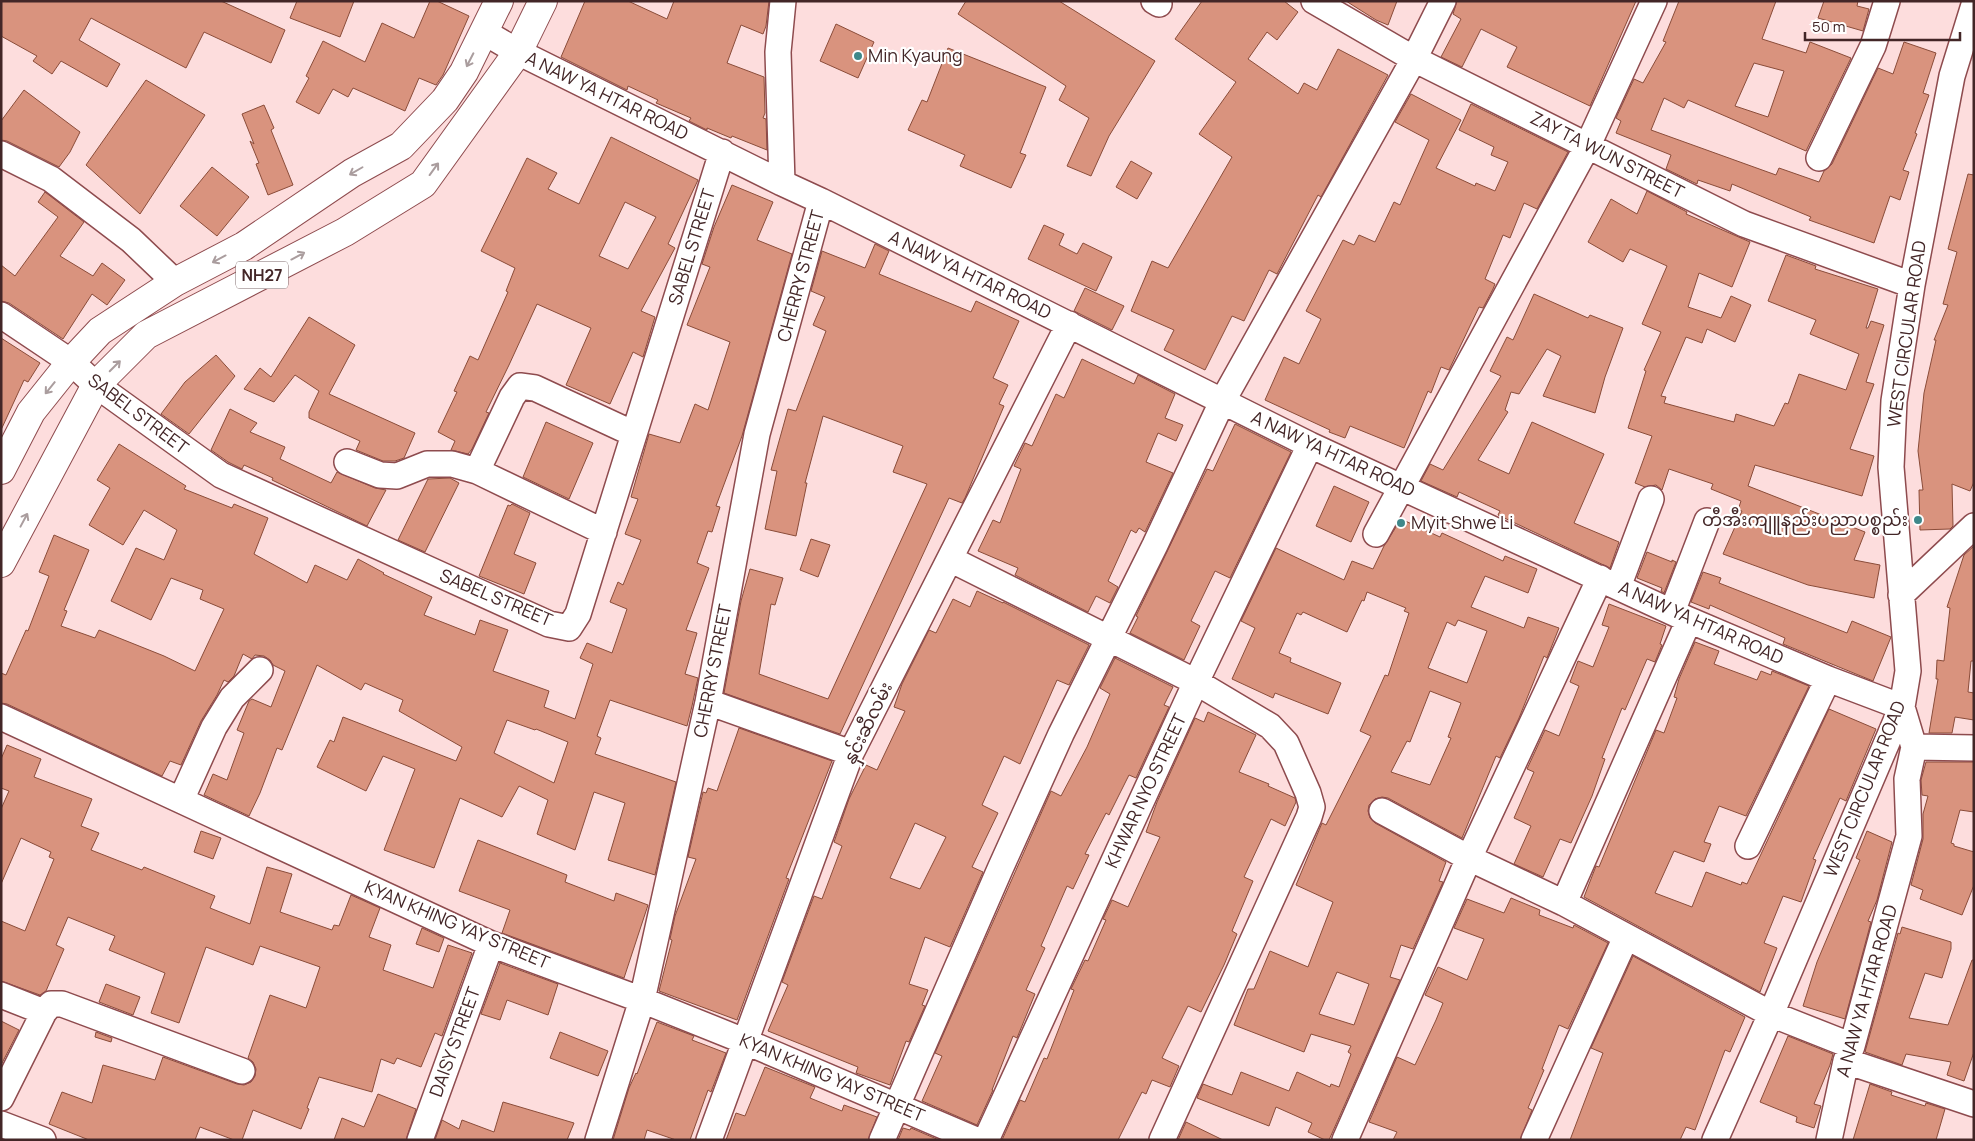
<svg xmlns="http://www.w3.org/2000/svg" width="1975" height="1141" font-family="Manrope,'Noto Sans Myanmar',sans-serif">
  <rect width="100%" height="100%" fill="#fddddd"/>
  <!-- building -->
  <path fill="#d9937e" stroke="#8a4c39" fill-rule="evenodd" d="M1,1h220l64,29 -14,33 -67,-31 -18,36 -95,-50 -12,22 41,24 -13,23 -46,-26 -9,13 -19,-13 4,-5 -36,-20z
    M297,1h57l-14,36 -50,-19z
    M430,1h7l32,15 -26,59 -7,10 -17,-7 -14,33 -52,-23 -5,9 -15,-8 -14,25 -23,-12 13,-24 -3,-2 17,-35 42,21 17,-39 32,15z
    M585,1h43l39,18 7,-18h95l-3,25 -3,8 -22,-9 -14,38 37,14 1,36 -2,5 3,1 1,31 -35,-14 -1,2 -24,-10v2l-18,-9 2,-3 -35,-15 2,-3 -30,-14 -1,4 -66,-33z
    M966,1h93l96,60 -46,75 -18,40 -24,-10 22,-48 -30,-18 7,-14 -108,-72z
    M1202,1h82l14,11 -21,28 -10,-8 -19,27 50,35 6,-11 13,7 21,-41 50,26 -67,122 -3,-2 -41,79 -8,-4 -25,51 -12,-5 -27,54 -41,-20 10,-20 -43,-19 21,-50 16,7 64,-111 -33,-23 37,-52 -61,-43z
    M1346,1h51l-9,24 -12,-5z
    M1457,1h179l-46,105 -83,-39 10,-20 -36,-18 -19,38 -21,-10 20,-38 -8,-5z
    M1679,1h97l-14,38 44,14 4,-11 41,16 -45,93 -118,-51 -4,8 -20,-10 -13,32 125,45 3,-7 40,14 5,-11 8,-7 46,-96 15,6 11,-32 32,11 -13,40 6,2 -14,38 2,1 -14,36 6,2 -9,28 -10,-4 -16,47 -65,-23 2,-3 -79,-33 -2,7 -32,-11 -1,4 -31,-15 5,-14 -55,-22 5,-12 -5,-3 18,-39 9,4 23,-41 -3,-1zM1754,63l30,8 -16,46 -33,-11z
    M1824,1h34l-1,5 12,3 -6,22 -45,-13z
    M836,24l38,18 -16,36 -38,-17z
    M948,48l98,39 -26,66 6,2 -15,33 -51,-22 5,-11 -57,-25 14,-30 5,2z
    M146,80l59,35 -65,99 -54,-49z
    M24,90l56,42 -10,20 -11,15 -52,-26 -6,-1v-19z
    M1411,94l50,26 -25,48 39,18 1,-3 19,8 13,-29 -17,-7 3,-8 -35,-17 12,-26 97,48 -31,57 -13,-6 -14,35 -7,-3 -18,44 10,5 -2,5 -10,19 -4,-1 -30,63 -8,-3 -10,26 -3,-2 -24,57 -54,-22 -5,12 -16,-6 1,-2 -65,-30 19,-43 15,7 22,-45 -15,-8 37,-71 11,5 5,-10 16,7 19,-40 6,3 29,-65 -34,-18z
    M264,105l10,23 -3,2 22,55 -25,10 -12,-31 3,-1 -9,-22 4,3 -12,-30z
    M611,137l87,43 -30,64 7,4 -34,63 14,6 -12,40 -10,-5 -23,52 -44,-19 25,-57 -54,-24 -28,61 -23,47 3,1 -17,36 -4,5 -17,-4 4,-9 -17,-9 19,-40 -3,-1 16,-35 8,4 30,-68 -2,-1 9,-23 -34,-17 46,-93 30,15 -9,16 31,15zM625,202l31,15 -28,52 -29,-13z
    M1131,161l21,12 -15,26 -21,-12z
    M212,167l37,30 -32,39 -37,-30z
    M1968,174l6,1v307l-4,9 -18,-7 1,42 -3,3 -30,1 -1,-40h4l-5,-39 6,-58 12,-53h-2l14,-35 -5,-1 14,-52 -9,-3z
    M732,185l41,17 -16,38 35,14 -50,182 -26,70 4,1 -8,25 -4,-1 -11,32 12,5 -23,62 11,3 -12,41 13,4 -6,28 -5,20 -77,-26 -13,36 4,2 -6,16 81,28 -21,93 -47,-15 17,-57 -31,-11 -19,58 -38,-16 11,-34 -29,-14 -17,31 -42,-19 -26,70 -50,-18 31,-81 -32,-13 -17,35 -49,-24 13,-27 4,2 9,-25 113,44 6,-14 -63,-36 4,-11 -38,-17 -4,7 -44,-25 -35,85 -5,-2 -17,45 -11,23 -45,-21 9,-21 14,6 17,-47 -7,-3 12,-29 3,-2 19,8 14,-36 -12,-6 -3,-5 -6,-4 -9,-1 -3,4 -9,-5 -9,22 -6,6 -4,-2 -7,15 -16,26 -20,44 -11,-4 -8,15 -155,-72 -6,-1v-30l5,2 20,-45 2,1 21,-55 -10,-4 15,-37 35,15 -25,60 3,1 -6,15 34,12 4,-8 65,26 31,15 29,-62 -24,-10 3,-9 -32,-12 -20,42 -40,-19 25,-53 28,12 13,-30 -33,-20 -21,35 -34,-20 21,-37 -13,-8 22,-36 67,42 -2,3 48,19 2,-4 34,14 -14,36 53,29 8,-18 32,15 11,-21 26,14 -1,1 49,23 -8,18 51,20 5,-15 28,10 -15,41 56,20 -5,16 31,12 18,-55 -13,-6 7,-15 25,10 15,-44 -17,-7 8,-20 5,3 18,-45 -16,-6 13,-35 -7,-2 18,-63 31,9 15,-39 13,6 22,-68 -43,-17 23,-58 -8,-3 12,-37zM507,720l28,10 1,-1 32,13 -14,41 -60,-30z
    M1647,191l40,21 -1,2 64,28 -18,45 -33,-14 -11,34 33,11 10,-22 20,9 -16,37 -28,-13 -5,14 -16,-6 -25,59 5,1 -2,6 70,19 2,-8 38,12 11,-23 3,1 11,-30 47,16 13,-36 -49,-20 6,-14 -48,-19 18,-46 30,11 -1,3 63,20 -12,39h2l3,-7 13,4 -18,57 8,2 -24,65 24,7 -12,40 -107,-31 -7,21 117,46 -11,28 26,5 -6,33 -66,-13 -85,-31 19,-43 -4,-1 3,-9 -30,-12 2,-5 -44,-15 -7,21 -6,-5 -11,2 -10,-4 17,-47 -24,-8 18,-57 -2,-1 17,-38 -19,-8 25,-58 -37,-17 -7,13 -35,-20 23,-43 26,15z
    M45,192l39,30 -24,34 33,20 9,-13 23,17 -18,25 -15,-11 -29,45 -54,-36 -8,-2v-36l14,11 43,-59 -20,-15z
    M1044,225l20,9 -5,11 18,9 6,-11 29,14 -16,34 -68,-32z
    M875,244l14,7 -10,23 92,38 5,-11 43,20 -26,57 15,7 -9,19 5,2 -39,92 -3,5 -13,-5 -109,236 -116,-41 17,-92 9,-32 33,9 -8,27 -4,-1 -12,70 69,25 99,-215 -34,-12 10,-26 -80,-30 -18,67h2l-11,53 -31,-7 12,-58 -6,-1 17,-61 8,2 30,-80 -13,-6 12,-28 -14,-6 11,-40 43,17z
    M1085,288l39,18 -12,24 -38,-19z
    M1534,294l54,24 2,-3 33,13 -18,49 -10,36 -52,-17 18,-40 -14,-7 -28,45 -8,-2 -6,18 3,2 -30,48 31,14 23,-52 72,32 -30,69 45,19 -9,26 -112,-53 2,-4 -41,-19 -2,5 -36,-16 9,-17 13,6 58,-94 -11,-5 17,-34 6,3z
    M309,317l46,28 -26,49 86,39 -11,25 -9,3h-12l-27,-11 4,-9 -51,-23v-6l10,-21 -24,-16 -21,27 -30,-13 16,-21 11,9z
    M1,338l39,25 -12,19 -4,-2 -23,50z
    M216,355l19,21 -46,58 -28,-20 24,-32z
    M1082,359l52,25 4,-9 37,19 -10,24 18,7 -7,16 -18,-8 -12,29 27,11 -28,59 -6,-4 -3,5 -5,-3 -23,51 10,6 -8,16 -14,-7 -8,16 -73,-37 3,-7 -40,-17 15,-31 7,3 21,-54 -7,-3 11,-23 7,3 24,-52 8,4z
    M230,409l27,14 -7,9 35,15 -5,12 51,24 6,-11 38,16 11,2 -19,36 -95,-46 1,-2 -29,-13 -2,4 -14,-7 -17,-12z
    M546,422l47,21 -24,56 -46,-22z
    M1235,424l56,28 -61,126 -15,-7 -24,50 9,5 -16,34 -54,-27 8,-16 -2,-1 71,-147 6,2z
    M450,478l9,5 -34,69 -27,-12 30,-61z
    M1334,486l35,16 -18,40 -35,-16z
    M512,504l18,9 -16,41 22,9 -12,31 -45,-18 29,-71 2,1z
    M1401,519l39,18 2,-4 61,28 2,-5 32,13 -9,24 -43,-17 -14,31 53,21 4,-11 31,11 -12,30 -3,-2 -25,62 -19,40 -4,-2 -34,82 -74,-40 -6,-1 -7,2 -6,6 -1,6 2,7 5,5 71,39 -7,19 4,1 -30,67 -12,-4 -11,32 10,3 -71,160h-4l-17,-8 4,-9 -36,-16 -7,19 -72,-28 6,-14 29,11 9,-23 48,19 8,-19 33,15 1,-3 8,3 12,-33 -3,-2 3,-6 -40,-12 -7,18 -70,-27 14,-36h6l16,-38 38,16 25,-65 -37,-17 26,-62 4,2 45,-89 -11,-5 25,-56 3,1 21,-63 -5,-2 2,-3 -39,-16 -3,9 -2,-1 -15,32 -44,-20 -2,3 -4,-2 -18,40 12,5 -1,4 51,21 -13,31 -53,-21 -2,5 -41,-19 23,-51 -14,-7 35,-73 68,32 8,-19 21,8 11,-23zM1458,620l29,11 -20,52 -39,-15 19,-46 8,4zM1430,691l31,12 -13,34 3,1 -21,47 -39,-13 16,-31 3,1zM1337,972l32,12 -15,41 -35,-11z
    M811,539l19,6 -12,32 -18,-7z
    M1974,546v115h-3l-3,31 6,1v27l-19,-3 -3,16h-23l9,-54h-2l1,-19 7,1 6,-53 -3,-1 17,-52z
    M1647,552l25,10v-2l4,2 -12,31 -3,-2 1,-3 -25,-10z
    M1703,572l18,6 -2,5 128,50 5,-12 39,16 -18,44 -90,-37 2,-6 -75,-33 -1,4 -18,-7z
    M977,591l26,12v-1l86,43 -20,40 -12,-5 -37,84 -16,-8 -22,49 16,8 -26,54 11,5 -33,75 -25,-10 -16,47 19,6 -6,15 3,1 -16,36 -3,-1 -16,44 -34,-12 2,-6 -90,-36 20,-46 -6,-3 32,-86 8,3 20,-53 -8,-4 15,-43 17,-34 11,5 28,-59 -11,-4 8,-23 27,-54 7,3 17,-34 17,8zM915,823l31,14 -26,52 -30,-11z
    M1609,604l57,22 -6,18 2,1 -7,17 -8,-3 -22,51 -3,-2 -20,50 3,1 -13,37 -21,47 -11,-4 -17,38 -29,-13 17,-38 -17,-8 20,-46 -7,-3 18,-39 14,6 20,-50 -9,-4 8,-21 15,6 16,-40 -7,-2z
    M1695,642l24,9 -5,13 43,16 4,-9 10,4 1,-4 37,15 -63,130 -27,-10 -15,36 7,2 -7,18 -30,-11 -19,42 37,14 14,-35 35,13 1,-3 5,2 82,-175 47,20 -30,72 -6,-3 -27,61 3,1 -15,42 -18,-6 -19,47 13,5 -17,44 -176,-95 12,-31 3,1 57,-137 8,3 13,-35 -3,-1 5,-18z
    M1115,658l58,29 -9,18 5,2 -33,71 -7,-3 -20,40 -3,-2 -21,41 4,1 -16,34 -6,-3 -26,60 4,2 -19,42 9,4 -18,44 -4,-2 -21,54h1l-16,35 -55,-24 20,-45 -7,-3 116,-262 10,5 26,-49 23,-53 -10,-6z
    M1208,712l48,23 -17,37 30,12 -1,2 27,12 1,4 -11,24 -14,-7 -27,58 9,4 -21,50 5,3 -13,31 -23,47 -13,-6 -26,52 17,8 -9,21 -18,-7 -6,14 -4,-2 -24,48h-116l18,-40 5,2 19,-44 3,1 27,-69 -3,-1 14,-29 3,1 18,-41 -3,-1 9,-19 16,7 32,-70 -14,-5 11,-30 38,-84 9,4z
    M739,728l93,33 -46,117 3,1 -52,141 -78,-29 13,-51 -2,-1 5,-23 21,-57 -8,-2 15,-65 3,1 2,-5 9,3z
    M7,745l34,14 -7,18 58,22 -11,27 18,7 -8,17 51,20 2,-3 71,29 -5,12 40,16 17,-57 25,7 -12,38 52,18 2,-5 5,1 12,-31 29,13 -11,29 22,8 -8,25 50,18 15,-43 24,8 -30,83 -7,-3 -14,34 -24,-9 -3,6 -13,-5 -9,33 -53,-15 -12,31 2,1 -8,20 -48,-19 -11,30h-8l-34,-13 -5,13h-106l-40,-16 13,-32 30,11 11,-38 52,15 8,-23 74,27 7,1 7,-3 4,-6 1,-7 -3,-7 -5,-4 22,-63 36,13 14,-41 -60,-21 -7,19 -47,-18 -27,76 -28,-10 14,-40 -56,-23 6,-14 -47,-19 -12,28 8,4 -18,42 -6,4 -39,-14v-60l24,10 29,-72 -5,-2 2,-5 -30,-14 -20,46v-75l8,-18 -8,-3v-29z
    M1926,762h48v50l-14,-2 -9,33 3,1v2l20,6v33l-12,30 -42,-16 3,-9 -12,-5 12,-46v-25l5,-18 -6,-1 -1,-15z
    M201,831l20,7 -8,21 -19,-7z
    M1867,831l25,11 -15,58 -9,21 3,1 -26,97 -42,-13 14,-44 43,-102 -4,-2z
    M478,840l89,35 -2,7 49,19 2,-8 32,12 -24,73 -122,-45 8,-23 -51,-19z
    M1511,898l29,12 -1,5 34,13 1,-3 34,18 -40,86 -9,-4 -17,44 2,1 -16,38 4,2 -12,30h-127l4,-8 -28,-10 28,-65 18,8 21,-45 7,-17 -18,-8 13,-28 29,13 17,-41 -30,-11 13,-29 37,14z
    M1902,927l49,15v7l-9,29 -17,-5 -16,45 39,7 24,-65h2v92l-10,29 -17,-6 4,-13 -45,-8 -4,11 -37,-13 33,-119 2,1z
    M422,928l22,10 -5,14 -23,-8z
    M1633,956l112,61 -15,35 -5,-2 -30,80 -9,-3 -6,13h-110l33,-87 -12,-5z
    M500,963l58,21 -10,31 -41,-15 -7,20 -19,-6z
    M106,984l34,13 -7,18 -34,-13z
    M1,1021l18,9 -18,35z
    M657,1022l37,14 -2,4 34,13 -15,39 -3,-2 -18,50h-14l-29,-10 -3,10h-31l16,-52 7,-15 1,1z
    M96,1032l16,6 -1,4 -16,-5z
    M560,1032l48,19 -10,25 -48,-18z
    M1788,1036l45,18 -3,11 -16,39 7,2 -7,22 -18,-6 1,-5 -37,-15z
    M765,1067l50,20 -5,11 32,13 2,-6 33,12 -9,23h-142l10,-27 9,3z
    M1870,1084l22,8 -1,3 34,11 1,-3 19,6 -9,31h-83z
    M378,1094l38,15 -10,31h-72l8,-22 22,9z
    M503,1102l71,21 -7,17h-132l7,-20 17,9 3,-9 32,12z
    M1186,1122l37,18h-45z
    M903,1128l7,2 1,-2 28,12h-41z"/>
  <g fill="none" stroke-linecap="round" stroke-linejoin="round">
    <defs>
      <path id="minor" d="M1154,1l5,3
        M1314,1l100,58 330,165 168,61
        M484,32l34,20 264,131 39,18 489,244 379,175 139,59 74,28 12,40 -7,32 2,57 -57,210 -6,15 -17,79
        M1,154l50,25 80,61 44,42
        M1819,158l54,-112 14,-45
        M782,183l-4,-131 5,-51
        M1,315l70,47 25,23 125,90 328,149 20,4 9,-14 144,-462
        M347,462l33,13 17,1 30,-12h25l25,7 127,61
        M477,471l35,-74 8,-11 15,2 99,46
        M1376,534l212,-389 66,-144
        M950,559l246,123 74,44 16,17 22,50 4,14 -3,10 -147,323
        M1618,587l33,-88
        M1901,595l73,-69
        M1672,612l35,-91
        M708,702l143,51
        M1,717l490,227 151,56 102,41 232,99
        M1914,747l60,1
        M181,800l33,-73 18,-29 28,-28
        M1382,811l87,47 95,45 207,111 81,32
        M1748,846l80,-167
        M1564,903l125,-283
        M1,995l43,17 -43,86
        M44,1012l7,-8h11l180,67
        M1846,1061l128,43
        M1,1124l42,16
        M420,1140l71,-196
        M598,1140l44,-140 66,-298 49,-268 64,-233
        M709,1140l142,-387 218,-429
        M882,1140l118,-271 61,-135 94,-189 67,-143 192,-343 29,-58
        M986,1140l210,-458 114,-237
        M1345,1140l124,-282 131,-280
        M1534,1140l92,-203
        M1715,1140l56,-126 131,-307 6,-36 -17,-204 3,-66 18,-116 40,-209 22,-71"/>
      <path id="highway" d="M1,470l30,-58 40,-50 29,-31 75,-49 69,-36 108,-73 49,-27 44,-46 19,-28 35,-71
        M1,563l95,-178 50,-50 199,-103 78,-48 95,-132 25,-51"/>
    </defs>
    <!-- minor casing -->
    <use href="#minor" stroke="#8e4b4e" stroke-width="28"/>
    <!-- highway casing -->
    <use href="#highway" stroke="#8e4b4e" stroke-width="30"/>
    <!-- minor -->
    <use href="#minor" stroke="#fff" stroke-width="25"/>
    <!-- highway -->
    <use href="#highway" stroke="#fff" stroke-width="28"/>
  </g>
  <!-- one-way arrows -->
  <defs><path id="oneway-shaft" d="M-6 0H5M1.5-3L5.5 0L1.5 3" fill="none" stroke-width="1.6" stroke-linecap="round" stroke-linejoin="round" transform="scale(1.25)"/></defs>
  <g stroke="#aa9d9e">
    <use href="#oneway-shaft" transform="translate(470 60) rotate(117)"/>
    <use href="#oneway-shaft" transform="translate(434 169) rotate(-54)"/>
    <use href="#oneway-shaft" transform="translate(356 171) rotate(150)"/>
    <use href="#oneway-shaft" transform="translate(298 256) rotate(-28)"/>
    <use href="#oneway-shaft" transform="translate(219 259) rotate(152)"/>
    <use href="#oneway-shaft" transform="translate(115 366) rotate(-45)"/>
    <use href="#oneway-shaft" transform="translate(50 388) rotate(129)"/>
    <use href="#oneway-shaft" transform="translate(24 520) rotate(-62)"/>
  </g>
  <!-- markers -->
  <g fill="#3f888a" stroke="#fff" stroke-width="2">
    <circle cx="858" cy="56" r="5"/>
    <circle cx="1918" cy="520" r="5"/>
    <circle cx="1401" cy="523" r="5"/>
  </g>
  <g text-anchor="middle" stroke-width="4.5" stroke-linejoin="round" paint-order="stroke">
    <!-- shield labels -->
    <rect fill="#fff" stroke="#7b6768" stroke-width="1" x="236" y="261.5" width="52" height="27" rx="4"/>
    <g font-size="16" font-weight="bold" fill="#432627">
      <text x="262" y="281">NH27</text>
    </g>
    <!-- poi labels -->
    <g font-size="18" fill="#432627" stroke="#fff" text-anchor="start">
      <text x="868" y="62">Min Kyaung</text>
      <text x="1908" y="526" text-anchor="end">တီအီးကျူနည်းပညာပစ္စည်း</text>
      <text x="1411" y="529">Myit Shwe Li</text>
    </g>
    <!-- street labels -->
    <g font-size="18" fill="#432627" stroke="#fff">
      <text transform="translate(607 96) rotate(26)" y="6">A NAW YA HTAR ROAD</text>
      <text transform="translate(1607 155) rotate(27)" y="6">ZAY TA WUN STREET</text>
      <text transform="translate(692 247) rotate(-73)" y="6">SABEL STREET</text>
      <text transform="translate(970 275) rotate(26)" y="6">A NAW YA HTAR ROAD</text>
      <text transform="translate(801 276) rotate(-75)" y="6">CHERRY STREET</text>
      <text transform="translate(1907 334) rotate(-82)" y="6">WEST CIRCULAR ROAD</text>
      <text transform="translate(138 414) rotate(37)" y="6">SABEL STREET</text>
      <text transform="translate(1333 454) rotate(25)" y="6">A NAW YA HTAR ROAD</text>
      <text transform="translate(496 598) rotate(23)" y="6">SABEL STREET</text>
      <text transform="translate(1701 623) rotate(24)" y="6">A NAW YA HTAR ROAD</text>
      <text transform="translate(713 671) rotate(-79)" y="6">CHERRY STREET</text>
      <text transform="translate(868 723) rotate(-64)" y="6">နှင်းဆီလမ်း</text>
      <text transform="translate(1865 789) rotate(-68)" y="6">WEST CIRCULAR ROAD</text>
      <text transform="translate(1146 791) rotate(-65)" y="6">KHWAR NYO STREET</text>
      <text transform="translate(457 925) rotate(23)" y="6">KYAN KHING YAY STREET</text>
      <text transform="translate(1867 991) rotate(-74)" y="6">A NAW YA HTAR ROAD</text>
      <text transform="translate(455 1042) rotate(-70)" y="6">DAISY STREET</text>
      <text transform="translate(832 1078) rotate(23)" y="6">KYAN KHING YAY STREET</text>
    </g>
  </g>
  <!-- border -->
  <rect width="1975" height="1141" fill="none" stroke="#432627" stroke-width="5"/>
  <!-- scale -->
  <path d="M1805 32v8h155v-8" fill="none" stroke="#432627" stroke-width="2.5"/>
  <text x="1812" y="32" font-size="15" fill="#432627" stroke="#ffffff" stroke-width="4" paint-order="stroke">50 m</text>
</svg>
